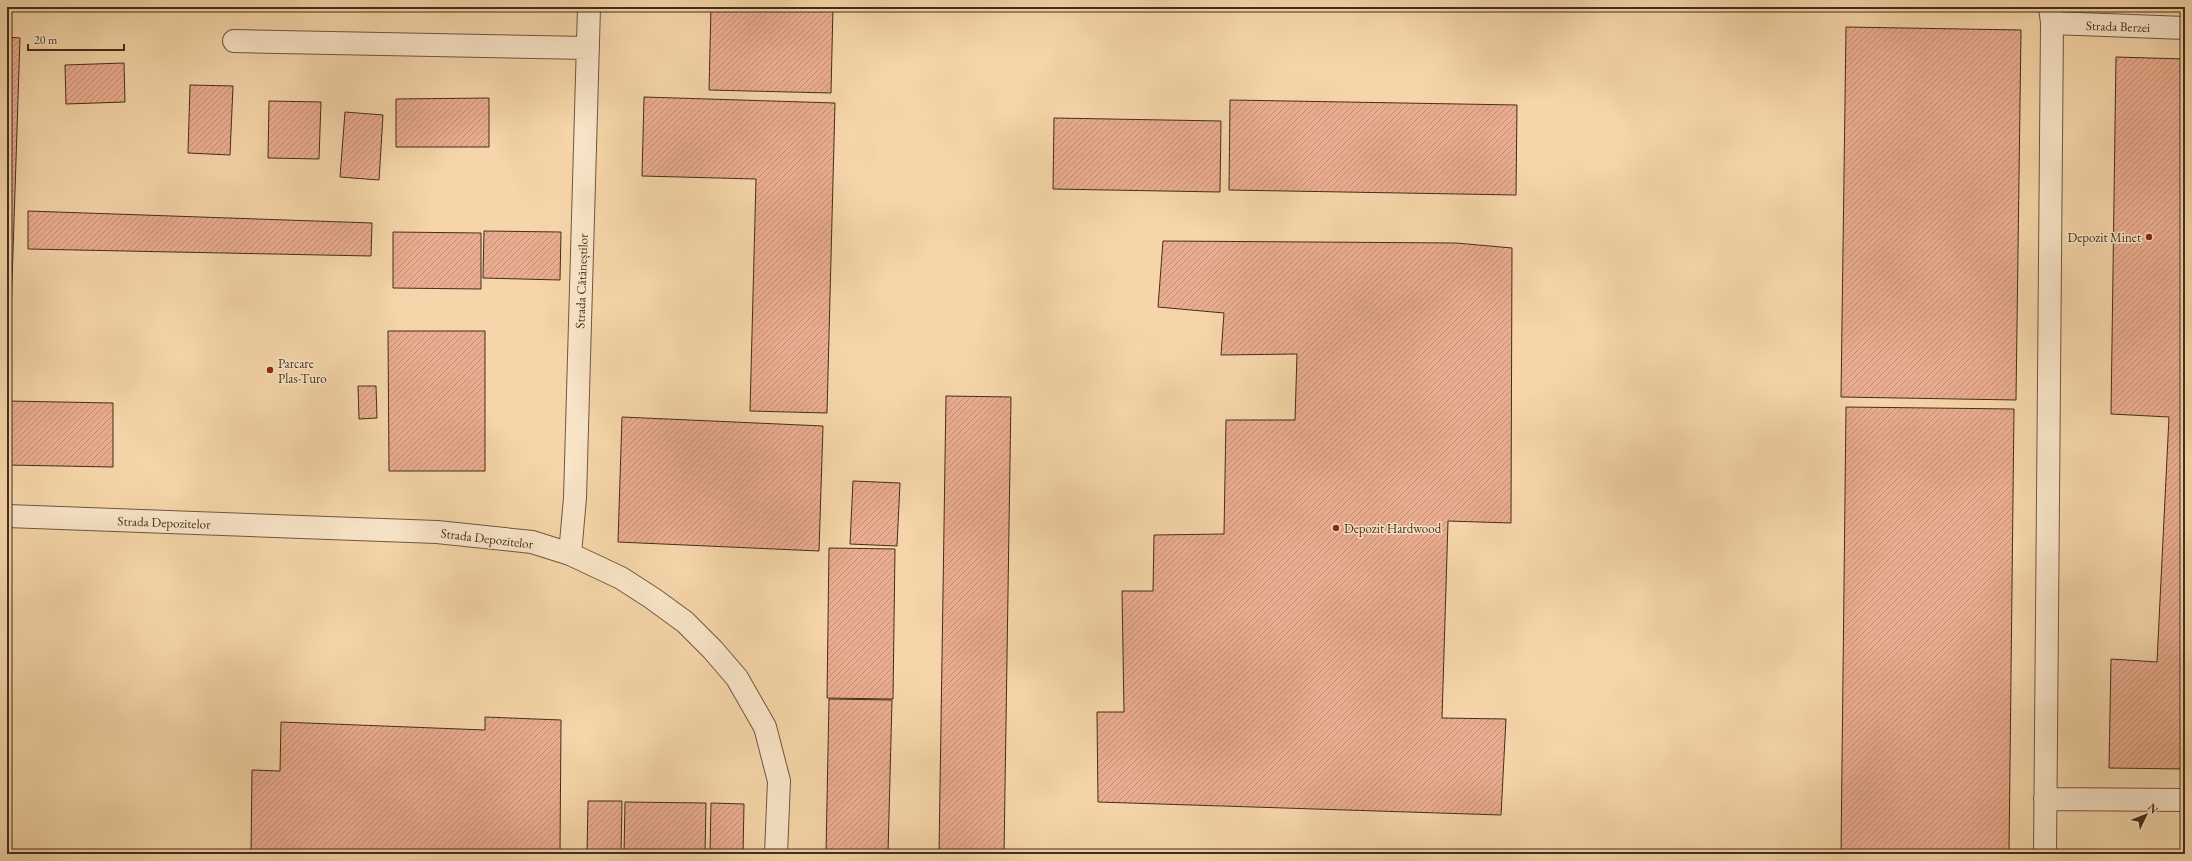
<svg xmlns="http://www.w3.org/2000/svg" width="2192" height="861" font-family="'EB Garamond',serif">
  <defs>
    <pattern id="building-hatch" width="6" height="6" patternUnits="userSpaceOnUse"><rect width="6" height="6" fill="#ebad8f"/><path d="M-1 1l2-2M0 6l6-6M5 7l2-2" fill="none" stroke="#c08d74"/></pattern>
  </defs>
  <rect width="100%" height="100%" fill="#f5d5a9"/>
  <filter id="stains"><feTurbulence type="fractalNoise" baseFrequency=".005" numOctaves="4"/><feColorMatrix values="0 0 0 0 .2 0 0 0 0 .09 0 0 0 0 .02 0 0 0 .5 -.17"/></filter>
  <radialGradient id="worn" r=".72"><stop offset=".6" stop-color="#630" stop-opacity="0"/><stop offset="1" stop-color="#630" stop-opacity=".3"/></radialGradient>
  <!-- building -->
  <path fill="url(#building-hatch)" stroke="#442d1c" d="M711,7h122l-2,86 -122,-3z
    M1846,27l175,3 -5,370 -175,-3z
    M7,37l13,1 -9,276h-4z
    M2116,57l69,2v710l-76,-1 2,-109 46,3 12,-245 -58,-3z
    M124,63l1,39 -59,2 -1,-39z
    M190,85l43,1 -3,69 -42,-2z
    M644,97l191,6 -8,310 -77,-2 6,-232 -114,-3z
    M489,98v49h-93v-48z
    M1230,100l287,5 -1,90 -287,-5z
    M269,101l52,1 -2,57 -51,-1z
    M345,112l38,3 -4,65 -39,-3z
    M1054,118l167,3 -1,71 -167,-3z
    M28,211l344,12 -1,33 -343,-7z
    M484,231l77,1 -1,48 -77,-2z
    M393,232l88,1v56l-88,-1z
    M1163,241l293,2 56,5 -1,275 -63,-2 -6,197 64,1 -5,96 -403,-13 -1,-90h27l-2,-121h31l1,-56 70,-1 2,-114h69l2,-66 -76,1 3,-42 -66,-6z
    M388,331h97v140h-96z
    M358,386h18l1,32 -18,1z
    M946,396l65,1 -7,457h-65z
    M7,401l106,2v64l-106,-2z
    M1846,407l168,2 -5,445h-168z
    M622,417l201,9 -4,125 -201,-9z
    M853,481l47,2 -3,63 -47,-2z
    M829,548l66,1 -2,150 -66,-1z
    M829,699l63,1 -4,154h-62z
    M485,717l76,3 -1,134h-309l1,-84 28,1 1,-49 204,8z
    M588,801h34l-1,53h-34z
    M625,802l81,1 -1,51h-81z
    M711,803l33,1 -1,50h-33z"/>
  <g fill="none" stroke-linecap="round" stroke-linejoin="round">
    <defs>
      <path id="minor" d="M2052,23l133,5
        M234,41l354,7
        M7,516l430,16 95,10 38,12 51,24 31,20 33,24 28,28 24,28 28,49 14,54 -3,73
        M570,554l5,-56 14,-491
        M2045,799l140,1
        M2045,854l7,-831 -2,-16"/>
    </defs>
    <!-- minor casing -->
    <use href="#minor" stroke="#70573f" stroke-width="24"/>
    <!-- minor -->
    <use href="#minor" stroke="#f8e4c7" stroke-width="22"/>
  </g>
  <!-- markers -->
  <g fill="#8f2418" stroke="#f8e4c7" stroke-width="1.5">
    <circle cx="2149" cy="237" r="4"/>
    <circle cx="270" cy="370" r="4"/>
    <circle cx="1336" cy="528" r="4"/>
  </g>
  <g text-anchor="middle" stroke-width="3" stroke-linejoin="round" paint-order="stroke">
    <!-- street labels -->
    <g font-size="13" fill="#442d1c" stroke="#f8e4c7">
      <text transform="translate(2118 26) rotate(2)" y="5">Strada Berzei</text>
      <text transform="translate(581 281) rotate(-88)" y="5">Strada Cătăneștilor</text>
      <text transform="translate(164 522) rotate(2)" y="5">Strada Depozitelor</text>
      <text transform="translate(487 538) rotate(7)" y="5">Strada Depozitelor</text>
    </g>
    <!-- poi labels -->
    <g font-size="13" fill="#442d1c" stroke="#f8e4c7" text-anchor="start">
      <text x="2141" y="242" text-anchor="end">Depozit Minet</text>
      <text x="278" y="368">Parcare<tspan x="278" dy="15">Plas-Turo</tspan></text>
      <text x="1344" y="533">Depozit Hardwood</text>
    </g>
  </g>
  <!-- margin -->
  <rect width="2192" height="861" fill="none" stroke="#f5d5a9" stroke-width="24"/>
  <rect x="8" y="8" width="2176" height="845" fill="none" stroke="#442d1c" stroke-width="2"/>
  <rect x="12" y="12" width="2168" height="837" fill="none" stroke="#442d1c"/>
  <!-- north arrow -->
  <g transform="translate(2146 815) rotate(47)" stroke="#f8e4c7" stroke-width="3" paint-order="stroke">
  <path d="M0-3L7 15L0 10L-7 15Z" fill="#442d1c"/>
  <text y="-6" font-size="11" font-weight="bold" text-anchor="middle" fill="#442d1c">N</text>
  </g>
  <!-- scale -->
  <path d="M28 44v6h96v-6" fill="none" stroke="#442d1c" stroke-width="2"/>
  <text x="34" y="44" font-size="12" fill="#442d1c" stroke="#f8e4c7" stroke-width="3" paint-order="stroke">20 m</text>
  <rect width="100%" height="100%" filter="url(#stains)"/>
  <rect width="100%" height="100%" fill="url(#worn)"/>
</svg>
